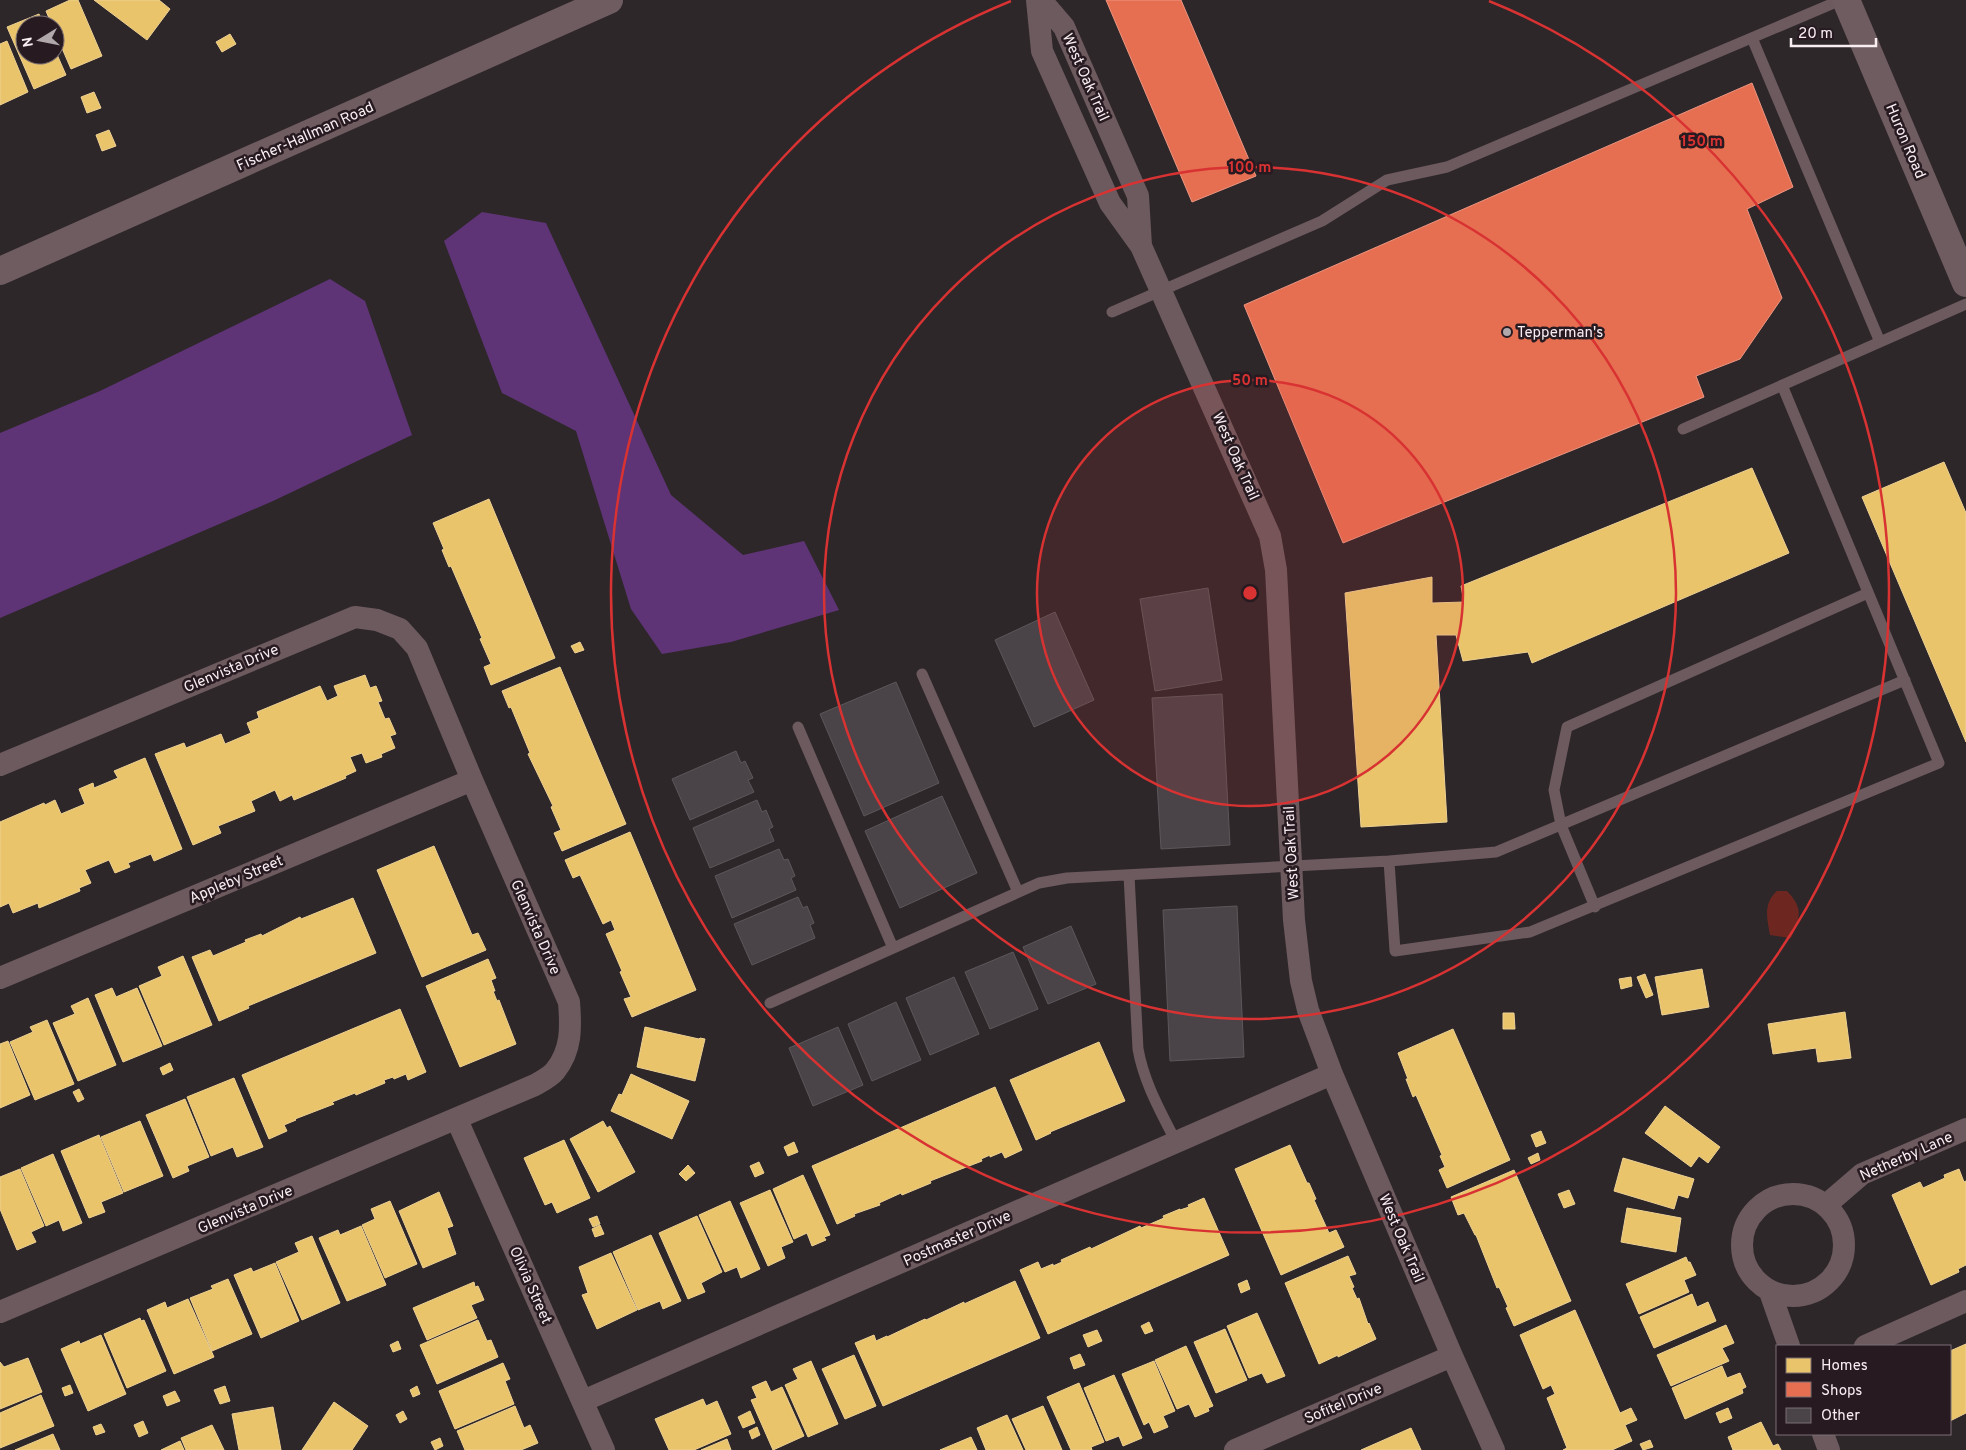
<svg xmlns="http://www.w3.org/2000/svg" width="1966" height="1450" font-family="Overpass,sans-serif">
  <rect width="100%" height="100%" fill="#2e272a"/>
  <!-- green -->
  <path fill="#6e2720" d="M1777,891h10c17,18 13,26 4,47l-21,-3c-3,-16 -7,-32 7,-44z"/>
  <!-- water -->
  <path fill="#5e3476" d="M482,212l64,11 125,272 72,60 61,-14 35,69 -108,32 -69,12 -31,-45 -55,-178 -74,-38 -58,-152z
    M330,279l35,22 47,134 -139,66 -273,117v-185l100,-42z"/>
  <!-- homes -->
  <path fill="#e9c46a" stroke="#eed193" d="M70,0h8l24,56 -31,13 -16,-37v-7h-3l-6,-14z
    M94,0h65l11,9 -23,31z
    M39,14l5,11h-19v30h30v-5l11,25 -32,14 -27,-62z
    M230,34l6,10 -14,8 -6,-10z
    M7,41l21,51 -28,13v-61z
    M94,92l7,16 -14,5 -6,-16z
    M109,130l7,16 -14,5 -6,-16z
    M1944,462l22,51v229l-104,-245z
    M1752,468l37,85 -257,110 -4,-11 -65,9 -7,-26h-20l11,187 -86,5 -16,-234 87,-16v26l32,-1 -3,-16z
    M489,499l66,159 -64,27 -7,-18 7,-3 -11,-25 2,-1 -31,-72 -2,1 -7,-17 2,-1 -11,-26z
    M580,642l4,8 -9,3 -4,-7z
    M560,667l66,157 -64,27 -8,-18 7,-3 -10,-23 2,-1 -25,-52 2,-1 -19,-46 -2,1 -7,-17z
    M365,675l5,13 6,-2 6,15 -4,1 7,17 4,-1 7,16 -6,2 5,12 -14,6 1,3 -16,6 -4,-10 -12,4 6,14 -11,5 1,2 -52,22 -2,-5 -12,6 -5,-11 -24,11 4,10 -37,15 3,7 -28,12 -38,-91 29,-11 2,5 35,-14 4,10 26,-11 -4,-10 12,-5 -2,-6 63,-26 7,15 11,-5 -4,-10z
    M145,758l37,91 -28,12 -3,-7 -23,9 2,4 -15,6 -6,-13 -24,10 6,13 -12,5 1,3 -41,17 -1,-5 -25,10 -4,-10 -9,4v-85l44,-19 1,2 10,-5 6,14 24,-10 -6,-15 14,-6 1,5 24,-10 -4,-7z
    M630,832l66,158 -64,27 -8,-18 7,-2 -11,-25 2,-1 -16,-37 9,-4 -4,-10 -8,4 -23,-49 -7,3 -8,-18z
    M434,846l38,89 6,-2 8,17 -64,27 -45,-107z
    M353,898l23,55 -128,53 1,2 -30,13 -27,-64 18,-7 3,6 33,-14 -1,-2 16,-6 1,2 38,-19 1,2z
    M183,956l29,69 -48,20 -25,-59 23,-10 -4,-9z
    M488,959l8,19 -5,2 4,11h-2l4,10 2,-1 17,44 -56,23 -34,-81z
    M1702,969l7,38 -47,8 -7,-38z
    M1645,974l8,21 -7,3 -9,-21z
    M1631,977l1,9 -11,3 -2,-10z
    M112,988l4,9 21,-9 25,58 -39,16 -28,-67z
    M88,998l28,67 -38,16 -25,-58 22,-9 -4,-8z
    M400,1009l26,63 -18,8 -2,-6 -12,5 -1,-2 -9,3 1,3 -29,12 -1,-2 -23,9 2,2 -39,15 1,1 -12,5 3,6 -18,8 -27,-64z
    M1845,1012l6,46 -33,4 -2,-14 -43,6 -5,-30z
    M1503,1013h11l1,16h-12z
    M47,1020l27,64 -39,16 -25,-58 23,-10 -3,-5z
    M645,1027l54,12 1,-1 5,1 -10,42 -58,-14z
    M1453,1029l57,131 -63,28 -8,-18 6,-3 -5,-11 2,-1 -26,-60 -3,2 -7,-18h2l-10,-26z
    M8,1041l22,54 -30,13v-64z
    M1099,1042l26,59 -75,31 1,1 -15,7 -26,-60z
    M170,1063l3,7 -10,5 -3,-7z
    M631,1074l58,27 -17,38 -61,-28 8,-17 3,1z
    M234,1078l29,69 -26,10 -4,-10 -22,9 -24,-59z
    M995,1087l27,63 -17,8 -3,-6 -12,5v-2l-9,4 1,2 -52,20 1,2 -29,12 -1,-2 -22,10 1,2 -26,9 1,2 -18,8 -25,-58z
    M79,1089l5,10 -6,3 -5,-10z
    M185,1099l24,58 -22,9 2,5 -16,7 -27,-63z
    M1665,1106l55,41 -12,16 -9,-7 -8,11 -46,-34z
    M140,1121l23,55 -39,16 -23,-55z
    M603,1121l4,7 3,-2 25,46 -37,20 -28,-53z
    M1541,1131l5,12 -10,4 -5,-12z
    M99,1135l24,58 -22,9 4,10 -16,6 -28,-67z
    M564,1140l26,58 -33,15 -5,-11 -7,3 -21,-47z
    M794,1142l4,10 -10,4 -4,-9z
    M1290,1145l17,38h2l7,16 -2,1 15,33 7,-3 8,17 -63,28 -46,-106z
    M1538,1153l2,7 -9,4 -3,-6z
    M53,1154l29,69 -19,8 -4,-11 -13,6 -25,-58z
    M1623,1158l71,21 -6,19 -10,-3 -4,14 -60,-18z
    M759,1162l5,11 -9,4 -5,-11z
    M688,1165l7,8 -9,8 -7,-7z
    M20,1169l24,57 -13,6 5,10 -19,8 -17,-41v-32z
    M1959,1169l5,13 2,-1v84l-8,4 1,3 -28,13 -39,-90 28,-13 3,6 22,-10 -1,-3z
    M1514,1170l57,131 -57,25 -8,-18 2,-1 -9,-20 -2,1 -21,-53h-1l-11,-22 -6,2 -7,-18z
    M803,1175l27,60 -6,2 2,3 -14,6 -5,-13 -13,6 -21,-50z
    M770,1190l23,52 -12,5 4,11 -17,8 -28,-63z
    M1569,1190l6,14 -11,4 -6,-14z
    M439,1192l14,34 -6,2 9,26 -33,14 -24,-57z
    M1204,1198l25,57 -181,79 -28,-64 18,-8 3,7 12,-5v2l9,-4 -1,-2 29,-13 1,2 49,-23 1,2 23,-10 -1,-2 17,-7v1l9,-3 -1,-2z
    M390,1201l27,63 -32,14 -23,-53 13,-6 -4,-10z
    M730,1201l30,68 -19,9 -4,-11 -12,5 -26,-57z
    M1627,1208l54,10 -5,34 -55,-10z
    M597,1216l3,8 -7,3 -4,-8z
    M697,1216l25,56 -21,11 4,9 -17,7 -29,-66z
    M600,1225l4,9 -9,3 -3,-8z
    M361,1226l25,59 -39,16 -28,-63 19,-8 2,5z
    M651,1235l30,66 -18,8 -3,-8 -22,9 -25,-58z
    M312,1236l28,67 -38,17 -26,-58 23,-10 -4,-9z
    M611,1253l26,57 -40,19 -15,-34 6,-2 -9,-26z
    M1348,1256l8,18 -7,2 5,11 -2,1 5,11 2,-1 9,26 1,-1 7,16 -38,18v-2l-19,9 -34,-81z
    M1686,1257l2,5h2l6,13 -12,5 5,12 -50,22 -13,-30z
    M275,1263l24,58 -38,17 -27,-63 17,-7 2,4z
    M228,1279l24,55 -40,17 -22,-53 23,-9 -2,-3z
    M1247,1280l3,9 -9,4 -3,-9z
    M1015,1281l25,57 -157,68 -28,-63 19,-8 2,6 11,-5v1l38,-18 1,1 38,-18v2z
    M474,1282l1,5 3,-1 6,14 -13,5 6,13 -50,22 -14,-32z
    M1692,1294l5,13 11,-5 8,19 -62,27 -14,-31z
    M188,1299l26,58 -40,17 -27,-64 18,-8 2,6z
    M1575,1310l45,103 11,-5 6,12 -12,5 7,16 -20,9h-49l4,-2 -20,-50 8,-4 -4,-9 -8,4 -23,-54z
    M1257,1313l28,63 -18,7 -5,-10 -13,5 -22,-52z
    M140,1318l1,3 3,-1 22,51 -39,17 -23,-54z
    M478,1320l9,21 4,-1 7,17 -61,27 -17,-39z
    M1149,1322l4,9 -8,3 -4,-8z
    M1726,1325l8,18 -12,5 7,13 -58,25 -14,-31z
    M1225,1329l22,51 -31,13 -22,-51z
    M1097,1330l5,11 -14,6 -5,-12z
    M101,1335l25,59 -38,17 -27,-62 18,-8 1,3z
    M398,1341l3,8 -8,3 -3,-7z
    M1966,1344v69l-16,8v-70z
    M1186,1346l27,60 -5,2 1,3 -14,6 -6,-13 -12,5 -22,-49z
    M1080,1354l5,11 -11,4 -4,-11z
    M854,1355l22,51 -31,13 -23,-50z
    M28,1358l14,34 -42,17v-47l4,5z
    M811,1361l27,63 -30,13 -23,-52 13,-6 -5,-10z
    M1154,1361l21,50 -12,5 5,11 -14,6 -5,-11 -5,3 -22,-51z
    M503,1363l7,16 -5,2 9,23 -59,25 -16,-38z
    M1722,1366l5,12 13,-5 6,14 -4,2 1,4 -58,26 -13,-31z
    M1114,1375l28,63 -19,8 -4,-10 -13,5 -22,-53z
    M766,1381l5,11 11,-5 22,49 -31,14 -22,-50 6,-2 -5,-11z
    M1079,1383l25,59 -13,5 1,3h-21l-24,-53z
    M70,1385l3,8 -8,3 -3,-8z
    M225,1386l5,15 -10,3 -6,-14z
    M417,1386l3,8 -7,3 -3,-7z
    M175,1391l5,10 -13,5 -4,-10z
    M41,1395l13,31 -54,22v-35z
    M703,1399l3,7 11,-5 14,33 -37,16h-25l-14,-31z
    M334,1402l34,24 -16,24h-50z
    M515,1406l9,22 6,-3 8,18 -17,7h-56l-8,-19z
    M1043,1406l19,44h-36l-14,-31z
    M273,1407l8,43h-42l-7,-36z
    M1728,1408l4,10 -12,5 -4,-10z
    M403,1411l4,8 -7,4 -4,-8z
    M750,1411l5,12 -12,5 -5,-11z
    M1007,1415l16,35h-37l-9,-22z
    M143,1421l5,12 -9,4 -5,-12z
    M1761,1422l12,24 5,-2 3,6h-48l-5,-13z
    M101,1424l4,8 -9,3 -3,-8z
    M212,1425l12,25h-38l-5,-12z
    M757,1427l3,8 -8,4 -3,-8z
    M1411,1428l10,22h-60z
    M53,1434l7,16h-45z
    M971,1437l6,13h-37z
    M440,1438l3,8 -8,4 -4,-8z
    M727,1439l4,11h-30z
    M1650,1440l3,7 -10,3 -3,-6z
    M180,1441l4,9h-23z"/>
  <!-- shops -->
  <path fill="#e76f51" stroke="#ec9581" d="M1106,0h75l75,176 -64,26z
    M1752,83l41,104 -46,22 35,89 -42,61 -44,17 8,21 -361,146 -99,-238z"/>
  <!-- building -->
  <path fill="#4a4448" stroke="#5c575a" d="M1208,588l14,92 -67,11 -15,-92z
    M1055,612l39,88 -60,27 -39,-87z
    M896,682l43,101 -75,33 -44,-102z
    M1222,694l8,151 -69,4 -9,-151z
    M736,751l5,12 4,-2 8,17 -5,2 6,12 -64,28 -18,-41z
    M942,796l35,77 -77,35 -35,-77z
    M757,800l5,12 4,-2 7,17 -4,2 5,12 -64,27 -17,-40z
    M779,849l5,11 4,-1 7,17 -4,2 5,12 -64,28 -17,-42z
    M798,897l5,11 4,-2 7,17 -4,2 5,13 -63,27 -18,-41z
    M1237,906l7,151 -74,4 -7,-151z
    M1071,926l25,58 -48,20 -25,-57z
    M1013,952l25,57 -48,20 -25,-57z
    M954,977l25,57 -49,21 -24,-57z
    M896,1002l25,58 -49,21 -24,-57z
    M838,1027l25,58 -50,21 -24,-58z"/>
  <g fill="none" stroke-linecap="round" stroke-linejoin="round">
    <!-- service -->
    <path stroke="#6c5a5e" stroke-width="11" d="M1752,38l128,304
      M1112,312l210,-91 65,-41 60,-13 394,-167
      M1683,429l283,-125
      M922,674l96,218
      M798,727l95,221
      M1389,861l107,-9 409,-172
      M1129,875l9,174c6,34 23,63 38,93
      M1595,907l-34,-82 -7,-35 13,-63 301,-134
      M770,1003l269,-120 28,-5 322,-17 6,90 135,-19 409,-169 -157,-378"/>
    <!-- minor -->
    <path stroke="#6c5a5e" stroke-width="22" d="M1037,0l5,51 68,152 31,43 129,290 6,34 18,350 7,61 7,29 24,64 120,282 42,94
      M1041,0l23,27 74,169 3,50
      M0,765l355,-148 22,3 23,9 17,19 55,132 97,222c2,25 3,48 -14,69 -5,6 -13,10 -20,14l-535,227
      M0,978l472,-198
      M457,1120l147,330
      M1742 1245a51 51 0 1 1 102 0a51 51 0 1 1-102 0Z
      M1826,1205l36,-31 104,-45
      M1770,1292l19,54
      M1865,1346l101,-45
      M583,1401l749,-327
      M1823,1434l6,16
      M1235,1450l217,-94"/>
    <!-- secondary -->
    <path stroke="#6f5c60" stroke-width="28" d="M1846,0l120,283
      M0,271l609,-271"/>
  </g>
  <!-- distance rings -->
  <circle cx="1250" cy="593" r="213" fill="#d83232" fill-opacity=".12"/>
  <g fill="none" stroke="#d83232" stroke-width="2.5">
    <circle cx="1250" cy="593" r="213"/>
    <circle cx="1250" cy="593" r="426"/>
    <path d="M1489 1A639 639 0 1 1 1011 1"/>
  </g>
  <!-- markers -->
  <circle fill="#b1a8ac" stroke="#271a20" stroke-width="2" cx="1507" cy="332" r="5"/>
  <g text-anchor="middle" stroke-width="5" stroke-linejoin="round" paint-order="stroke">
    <!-- street labels -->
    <g font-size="15" fill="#f8eef2" stroke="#271a20">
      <text transform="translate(1086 77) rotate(66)" y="5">West Oak Trail</text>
      <text transform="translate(305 136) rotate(-24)" y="5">Fischer-Hallman Road</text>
      <text transform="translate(1906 141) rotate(67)" y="5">Huron Road</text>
      <text transform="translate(1236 456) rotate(66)" y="5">West Oak Trail</text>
      <text transform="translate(231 668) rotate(-23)" y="5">Glenvista Drive</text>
      <text transform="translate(1291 853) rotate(-93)" y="5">West Oak Trail</text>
      <text transform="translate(236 879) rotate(-23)" y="5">Appleby Street</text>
      <text transform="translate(536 927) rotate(66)" y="5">Glenvista Drive</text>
      <text transform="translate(1906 1156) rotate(-24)" y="5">Netherby Lane</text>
      <text transform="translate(245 1209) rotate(-23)" y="5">Glenvista Drive</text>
      <text transform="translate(957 1238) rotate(-24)" y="5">Postmaster Drive</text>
      <text transform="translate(1402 1238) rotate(67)" y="5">West Oak Trail</text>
      <text transform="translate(531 1285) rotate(66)" y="5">Olivia Street</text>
      <text transform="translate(1343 1403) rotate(-23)" y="5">Sofitel Drive</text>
    </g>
    <!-- poi labels -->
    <g font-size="15" fill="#f8eef2" stroke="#271a20" text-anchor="start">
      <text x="1517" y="337">Tepperman's</text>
    </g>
  </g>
  <circle cx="1250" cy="593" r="8" fill="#d83232" stroke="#271a20" stroke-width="2.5"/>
  <g font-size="15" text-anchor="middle" font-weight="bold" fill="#d83232" stroke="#271a20" stroke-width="5" stroke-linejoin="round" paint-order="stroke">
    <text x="1702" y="146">150 m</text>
    <text x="1250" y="172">100 m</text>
    <text x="1250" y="385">50 m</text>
  </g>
  <!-- legend -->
  <rect x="1776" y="1345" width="175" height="90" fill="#271a20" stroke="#7b6f74"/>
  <rect x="1786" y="1358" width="25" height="15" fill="#e9c46a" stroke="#7b6f74"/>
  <text x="1821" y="1370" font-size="15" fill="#f8eef2">Homes</text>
  <rect x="1786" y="1382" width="25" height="15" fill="#e76f51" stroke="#7b6f74"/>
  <text x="1821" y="1395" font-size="15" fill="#f8eef2">Shops</text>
  <rect x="1786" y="1408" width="25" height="15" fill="#4a4448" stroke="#7b6f74"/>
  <text x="1821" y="1420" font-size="15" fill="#f8eef2">Other</text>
  <!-- north arrow -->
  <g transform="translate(40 40) rotate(260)"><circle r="24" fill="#271a20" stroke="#7b6f74"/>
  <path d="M0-4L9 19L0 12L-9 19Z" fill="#b1a8ac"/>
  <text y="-8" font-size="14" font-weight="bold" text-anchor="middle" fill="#f8eef2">N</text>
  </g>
  <!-- scale -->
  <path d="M1791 38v8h85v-8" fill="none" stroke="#f8eef2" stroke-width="2.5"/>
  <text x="1798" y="38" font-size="15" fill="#f8eef2" stroke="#271a20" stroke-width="4" paint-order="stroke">20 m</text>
</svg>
